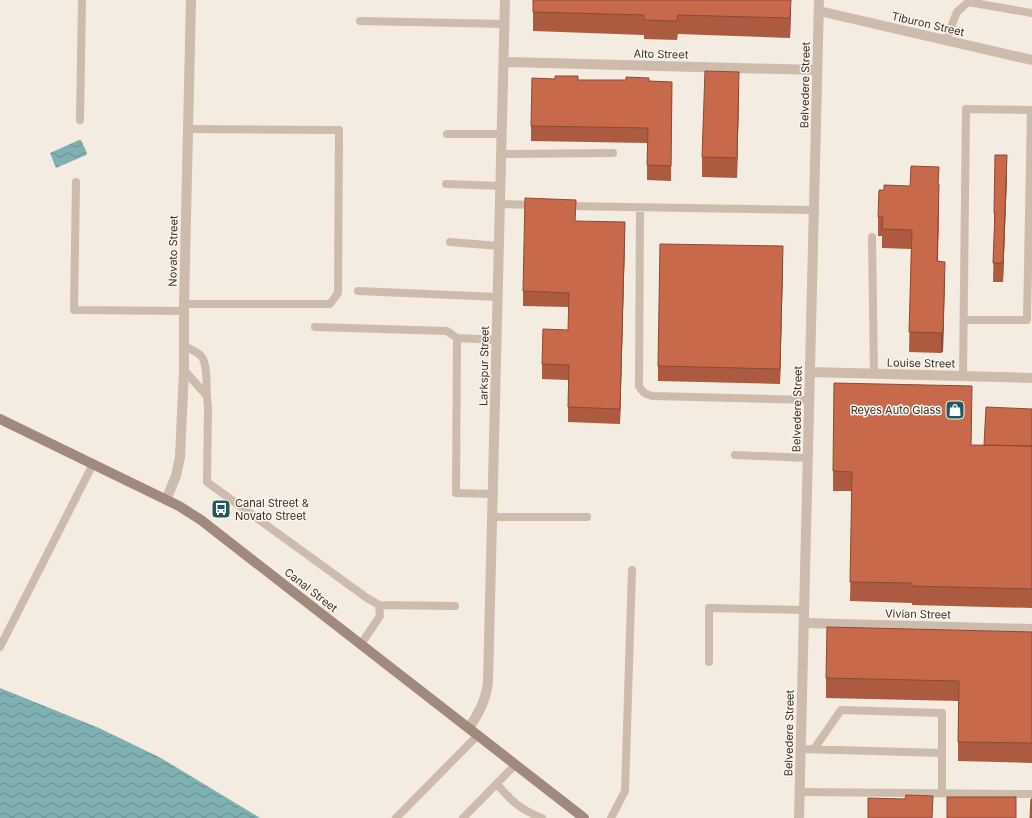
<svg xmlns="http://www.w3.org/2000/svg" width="1032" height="818" font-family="Inter,sans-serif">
  <defs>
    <pattern id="water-waves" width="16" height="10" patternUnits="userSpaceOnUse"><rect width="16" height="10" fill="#7fb0b2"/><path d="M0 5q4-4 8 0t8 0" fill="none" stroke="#699091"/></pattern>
  </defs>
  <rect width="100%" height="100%" fill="#f4ebe1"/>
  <!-- water -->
  <path fill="url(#water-waves)" d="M79,140h2l6,13 -1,2 -30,13 -6,-15z
    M0,688l99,40 62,30 99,60h-260z"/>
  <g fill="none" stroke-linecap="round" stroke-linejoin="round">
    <!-- lane -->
    <path stroke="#cdbbac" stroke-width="8" d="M360,21l145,3
      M946,40l11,-28 11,-10 64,11
      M80,120l2,-120
      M447,134h55
      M501,154l112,-1
      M76,182l-2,128 110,1
      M446,184l55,2
      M500,204l35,1
      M565,206l249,4
      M640,208l-1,178c3,6 6,8 13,10l158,4
      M872,237l2,137
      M450,242l49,4
      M358,291l140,6
      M184,304h146l8,-11 1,-163 -151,-1
      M315,327l132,4 10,7
      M184,346c6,3 12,5 17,10 7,7 5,30 6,40
      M184,370l23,26 1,13 -1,73 160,116 12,7 1,11 -19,28
      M963,376l3,-267 65,1 -4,210h-63
      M735,455l73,3
      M493,494l-37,-1 1,-155 40,2
      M493,517h94
      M379,605l76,1
      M0,647l93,-183
      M709,662v-54l95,2
      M801,749l141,4v-40l-101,-3 -27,39
      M497,784c14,17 24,26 45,34
      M800,792l230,2
      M942,793v-40
      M396,818l82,-83
      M463,818l53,-54
      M611,818l14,-27 7,-221"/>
    <!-- street -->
    <path stroke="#cdbbac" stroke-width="10" d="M819,11l213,49
      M504,62l313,8
      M810,372l222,6
      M166,500l10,-24 4,-19 4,-87v-66l7,-304
      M804,623l228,6
      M469,728c10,-15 17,-28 19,-46l17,-682
      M799,818l20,-818"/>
    <!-- secondary -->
    <path stroke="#a18a7d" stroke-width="10" d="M0,419l179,87 22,14 383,298"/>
  </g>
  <!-- wall -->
  <path fill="#ac5a40" d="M791,10l-1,28 -112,-4 -1,6 -33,-1v-4l-111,-4v-19z
    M578,80l94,2 -1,99 -24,-1v-37l-116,-2v-15z
    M739,92l-2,86 -35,-1v-20z
    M1007,175l-4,107h-10l1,-50v-19z
    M939,184v20l-1,57 7,20 -2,70 -2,2 -32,-1 2,-103 -29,-1v-12h-4v-19l32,-31z
    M575,221l50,16 -5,187 -52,-2v-42l-26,-1v-15l26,-34 1,-23 -46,-1v-15z
    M783,261l-3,123 -122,-3v-15z
    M972,406l-1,39h13l48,-36v199l-120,-3v-2l-62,-2 2,-110h-19v-20z
    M1032,632v131l-74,-2v-60l-132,-3v-20z"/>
  <!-- shaded-wall -->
  <path fill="#8c4a34" d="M791,0v10l-1,28v-20z
    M739,72v20l-2,86v-20z
    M1007,155v20l-4,107v-19z
    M939,184v20l-2,77v-20z
    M625,222v15l-5,187v-15z
    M783,246v15l-3,123v-15z
    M945,262l-2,89 -2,2v-20z"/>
  <!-- building -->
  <path fill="#c8694b" stroke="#8c4a34" d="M533,0h258l-1,18 -112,-3 -1,6 -33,-1v-5l-111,-3z
    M705,71l34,1 -2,86 -35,-1z
    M555,76h23v4h48v-3l23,1v3l23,1 -1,84 -24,-1 1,-37 -117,-2 1,-48 23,1z
    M995,155h12l-4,108h-10l2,-50h-1z
    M911,166l28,1 -1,17h1l-2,77 8,1 -2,70 -2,1 -32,-1 3,-102 -30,-1 1,-12h-5l1,-27h5v-5l26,1z
    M525,198l51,2 -1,21 50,1 -5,187 -52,-2 1,-42 -27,-1 1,-35 25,1 1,-37 -46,-2z
    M660,244l123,2 -3,123 -122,-3z
    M834,383l138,3 -1,59 61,1v143l-120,-3v-3l-62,-1 2,-110 -19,-1z
    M986,407l46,2v37l-48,-1z
    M827,627l205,5v111l-74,-1 1,-61 -133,-3z
    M906,795l27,1 -1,22h-64v-20l37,1z
    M947,797h69v21h-69z
    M1031,799h1v19h-2z"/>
  <!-- icons -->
  <defs>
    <symbol id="shop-square" viewBox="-11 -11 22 22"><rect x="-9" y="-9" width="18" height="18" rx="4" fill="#1f5a5e" stroke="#fbf5ee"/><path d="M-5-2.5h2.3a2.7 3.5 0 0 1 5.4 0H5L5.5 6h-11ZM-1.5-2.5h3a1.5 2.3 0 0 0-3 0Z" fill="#fff"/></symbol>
    <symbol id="bus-square" viewBox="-11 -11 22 22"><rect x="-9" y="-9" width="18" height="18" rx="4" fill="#1f5a5e" stroke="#fbf5ee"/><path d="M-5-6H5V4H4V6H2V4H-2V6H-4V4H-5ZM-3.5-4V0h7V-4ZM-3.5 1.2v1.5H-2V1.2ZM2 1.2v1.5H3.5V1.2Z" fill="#fff"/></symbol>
  </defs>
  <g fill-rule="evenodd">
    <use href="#shop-square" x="944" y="399" width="22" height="22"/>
    <use href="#bus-square" x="210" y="498" width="22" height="22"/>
  </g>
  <g text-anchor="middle" stroke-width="3" stroke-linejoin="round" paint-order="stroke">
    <!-- street labels -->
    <g font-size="11" fill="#3b302b" stroke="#fbf5ee">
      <text transform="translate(928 24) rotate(13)" y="4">Tiburon Street</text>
      <text transform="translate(661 54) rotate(1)" y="4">Alto Street</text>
      <text transform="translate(805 85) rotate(-89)" y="4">Belvedere Street</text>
      <text transform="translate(173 251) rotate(-89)" y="4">Novato Street</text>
      <text transform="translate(921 363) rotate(1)" y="4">Louise Street</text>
      <text transform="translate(484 366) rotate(-89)" y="4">Larkspur Street</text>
      <text transform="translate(797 409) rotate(-89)" y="4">Belvedere Street</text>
      <text transform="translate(311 590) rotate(38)" y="4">Canal Street</text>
      <text transform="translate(918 614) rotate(1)" y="4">Vivian Street</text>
      <text transform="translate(789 733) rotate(-89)" y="4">Belvedere Street</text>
    </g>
    <!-- poi labels -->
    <g font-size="11" fill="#3b302b" stroke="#fbf5ee" text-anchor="end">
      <text x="941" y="414">Reyes Auto Glass</text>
      <text x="235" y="507" text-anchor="start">Canal Street &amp;<tspan x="235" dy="13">Novato Street</tspan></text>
    </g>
  </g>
</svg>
